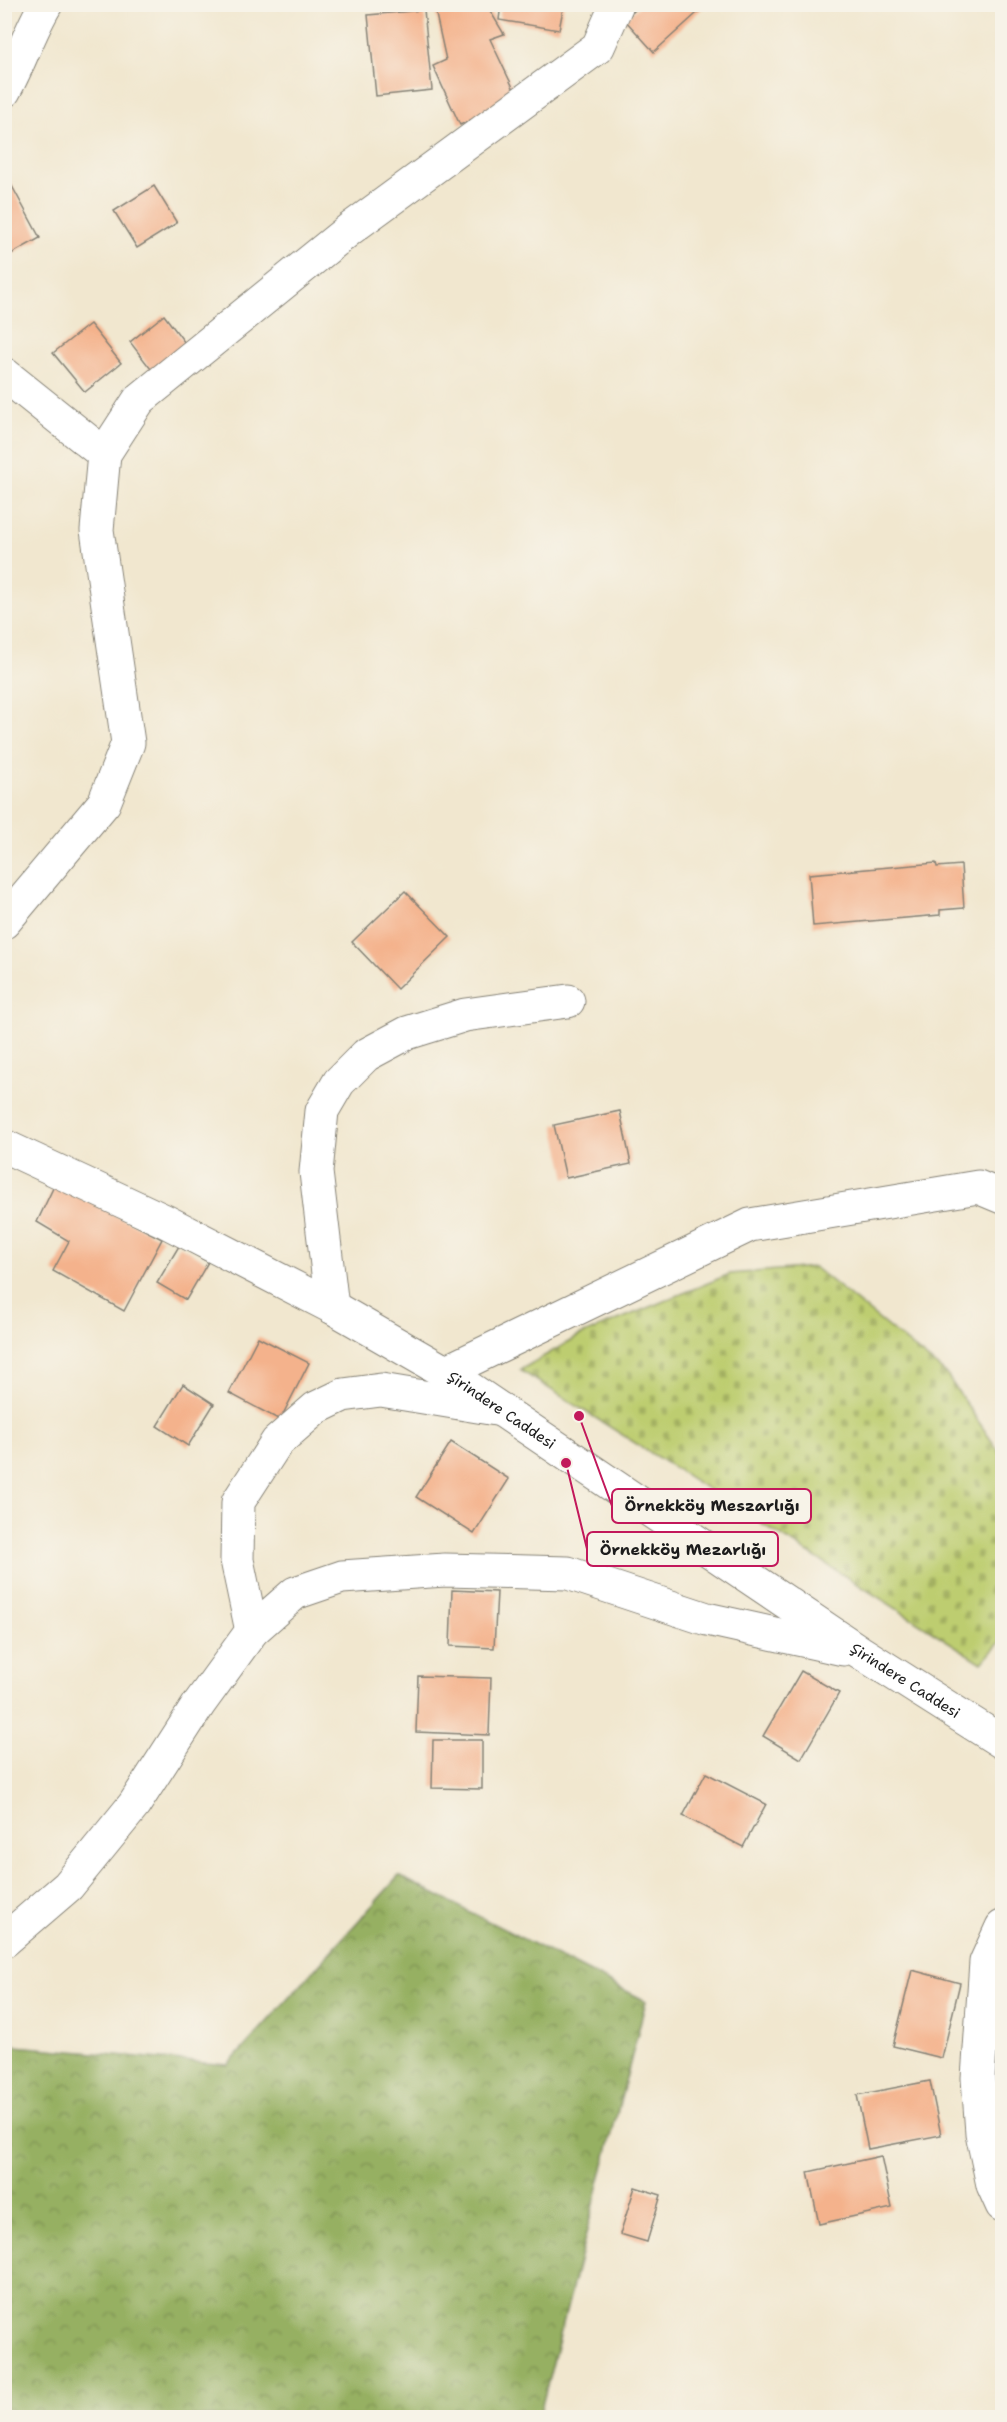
<svg xmlns="http://www.w3.org/2000/svg" width="1007" height="2422" font-family="'Shantell Sans',sans-serif">
  <defs>
    <pattern id="forest-crowns" width="20" height="18" patternUnits="userSpaceOnUse" patternTransform="scale(1.5)"><rect width="20" height="18" fill="#96b062"/><path d="M2 6a3 3 0 1 1 6 0M12 15a3 3 0 1 1 6 0" fill="none" stroke="#7a8e50"/></pattern>
    <pattern id="cemetery-stones" width="16" height="16" patternUnits="userSpaceOnUse" patternTransform="scale(1.5)"><rect width="16" height="16" fill="#bdcd70"/><path d="M2 7V4a2 2 0 0 1 4 0v3zM10 15v-3a2 2 0 0 1 4 0v3z" fill="#a2af60"/></pattern>
  </defs>
  <rect width="100%" height="100%" fill="#f7f3e8"/>
  <filter id="ink" filterUnits="userSpaceOnUse"><feTurbulence type="fractalNoise" baseFrequency=".0167" numOctaves="2"/><feDisplacementMap in="SourceGraphic" scale="12" xChannelSelector="R" yChannelSelector="G"/><feConvolveMatrix kernelMatrix="1 2 1 2 8 2 1 2 1" color-interpolation-filters="sRGB"/></filter>
  <filter id="wash" filterUnits="userSpaceOnUse"><feTurbulence type="fractalNoise" baseFrequency=".008" numOctaves="4" result="noise"/><feDisplacementMap in="SourceGraphic" scale="24" xChannelSelector="R" yChannelSelector="G"/><feGaussianBlur stdDeviation="1.35" result="paint"/><feColorMatrix in="noise" values="0 0 0 0 0 0 0 0 0 0 0 0 0 0 0 0 0 1.4 0 .05"/><feComposite in="paint" operator="in"/></filter>
  <g filter="url(#wash)">
    <rect width="100%" height="100%" fill="#f1e7cf"/>
    <!-- forest -->
    <path fill="url(#forest-crowns)" stroke="#59663f" stroke-width="1.5" d="M399,1876l247,125 -107,416h-534v-372l223,20z"/>
    <!-- cemetery -->
    <path fill="url(#cemetery-stones)" stroke="#6c7446" stroke-width="1.5" d="M814,1267l132,107 56,82v184l-20,23 -462,-293 59,-34 151,-62z"/>
    <g id="blocks">
      <!-- building -->
      <path fill="#f4b28c" d="M450,4h36l18,30 -14,5 28,59 -58,27 -27,-59 13,-6 -11,-50z
        M501,4h63l-5,26 -60,-10z
        M641,4h66l-53,48 -29,-32z
        M424,10l8,80 -56,6 -8,-81z
        M6,175l34,63 -36,20v-82z
        M154,186l23,37 -40,25 -23,-37z
        M164,315l24,32 -34,26 -24,-31z
        M90,324l31,39 -36,29 -32,-39z
        M936,863l1,4 24,-2 3,43 -24,2v5l-127,11 -4,-52z
        M405,891l45,46 -53,52 -45,-47z
        M620,1111l11,53 -65,14 -12,-53z
        M55,1184l107,55 -38,72 -71,-40 16,-30 -32,-19z
        M179,1246l29,16 -22,38 -29,-17z
        M258,1337l51,26 -29,57 -51,-27z
        M183,1384l31,20 -26,42 -31,-20z
        M451,1442l58,37 -35,55 -58,-37z
        M452,1590l45,2 -3,56 -44,-2z
        M801,1671l38,22 -38,66 -38,-23z
        M418,1676l73,2 -2,57 -73,-3z
        M433,1740h49v49l-50,-1z
        M706,1773l60,31 -23,43 -60,-31z
        M912,1970l48,13 -18,75 -49,-12z
        M1002,2080v27l-6,-25z
        M930,2081l11,54 -73,14 -11,-54z
        M881,2156l11,52 -73,16 -11,-52z
        M635,2187l26,8 -14,47 -27,-8z"/>
    </g>
  </g>
  <g filter="url(#ink)">
    <use href="#blocks" fill-opacity="0" stroke="#868276" stroke-width="1.5"/>
    <g fill="none" stroke-linecap="round" stroke-linejoin="round">
      <defs>
        <path id="minor" d="M4,91c16,-28 25,-59 42,-87
          M4,374l100,80
          M4,922l100,-119 24,-60 -31,-213 7,-76 35,-54 211,-171 248,-182 19,-43
          M332,1307l-16,-135 6,-61 17,-29 27,-27 41,-22 58,-18 103,-14
          M445,1372l305,-147 228,-38 24,10
          M252,1631l-15,-71 1,-58 39,-60 39,-34 27,-13 38,-5 121,20
          M1002,1927l-16,35 -8,116 4,55 11,52 9,20"/>
        <g id="tertiary">
          <path id="s1" d="M4,1146l161,75 167,86 113,65 415,280 142,90"/>
          <path d="M4,1941l64,-55 66,-81 65,-101 53,-73 43,-38 47,-16 103,-7 123,3 139,46 136,30"/>
        </g>
      </defs>
      <!-- minor casing -->
      <use href="#minor" stroke="#868276" stroke-width="35"/>
      <!-- tertiary casing -->
      <use href="#tertiary" stroke="#868276" stroke-width="35"/>
      <!-- minor -->
      <use href="#minor" stroke="#fff" stroke-width="33"/>
      <!-- tertiary -->
      <use href="#tertiary" stroke="#fff" stroke-width="33"/>
    </g>
  </g>
  <g text-anchor="middle" stroke-width="4.5" stroke-linejoin="round" paint-order="stroke">
    <!-- street labels -->
    <g font-size="15" fill="#1c1c1c" stroke="#f7f3e8">
      <text dy="5" stroke="none"><textPath href="#s1" startOffset="564">Şirindere Caddesi</textPath></text>
      <text dy="5" stroke="none"><textPath href="#s1" startOffset="1050">Şirindere Caddesi</textPath></text>
    </g>
  </g>
  <!-- callouts -->
  <path fill="none" stroke="#c2185b" stroke-width="2" d="M579 1416L612 1506M566 1463L587 1549"/>
  <g fill="#c2185b" stroke="#f7f3e8" stroke-width="2">
    <circle cx="579" cy="1416" r="6"/>
    <circle cx="566" cy="1463" r="6"/>
  </g>
  <g fill="#f7f3e8" stroke="#c2185b" stroke-width="2">
    <rect x="612" y="1489" width="199" height="34" rx="6"/>
    <rect x="587" y="1532" width="191" height="34" rx="6"/>
  </g>
  <g font-size="16" text-anchor="middle" font-weight="bold" fill="#1c1c1c">
    <text x="712" y="1511">Örnekköy Meszarlığı</text>
    <text x="683" y="1555">Örnekköy Mezarlığı</text>
  </g>
  <!-- margin -->
  <rect width="1007" height="2422" fill="none" stroke="#f7f3e8" stroke-width="24"/>
</svg>
